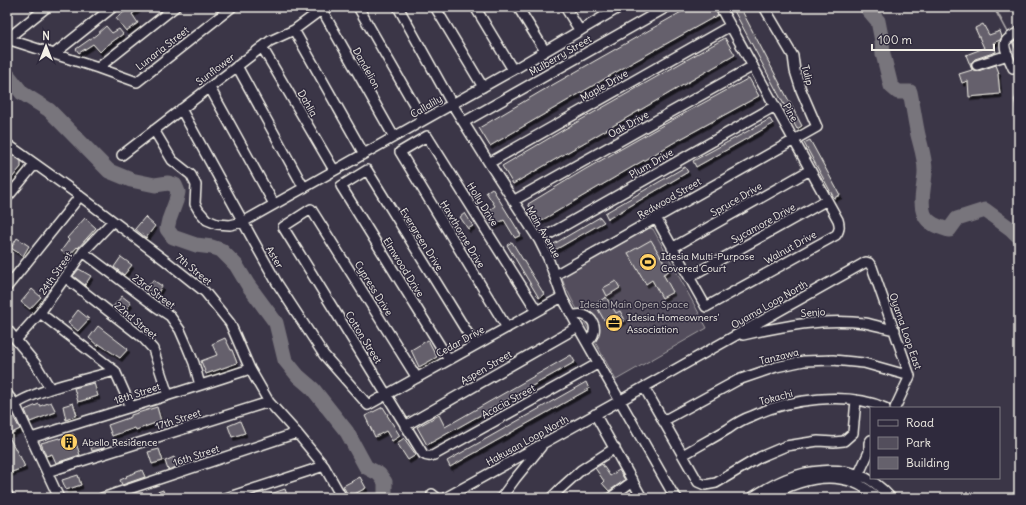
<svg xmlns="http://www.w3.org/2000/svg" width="1026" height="505" font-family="Delius,sans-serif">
  <defs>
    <filter id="shadow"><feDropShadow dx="2" dy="3.5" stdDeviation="0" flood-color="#0009"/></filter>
  </defs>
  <rect width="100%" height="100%" fill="#3b3647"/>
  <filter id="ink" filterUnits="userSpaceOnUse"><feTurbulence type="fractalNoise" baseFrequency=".025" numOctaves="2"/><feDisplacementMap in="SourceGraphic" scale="8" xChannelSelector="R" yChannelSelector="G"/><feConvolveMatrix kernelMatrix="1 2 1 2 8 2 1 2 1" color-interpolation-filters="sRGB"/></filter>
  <g filter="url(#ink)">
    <!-- green -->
    <path fill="#534e5c" stroke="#a4a0a2" d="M649,228l4,1 54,99 -91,52 -44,-80 -8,-16 -2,-7z"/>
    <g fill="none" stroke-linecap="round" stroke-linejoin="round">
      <!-- stream -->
      <path stroke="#aaa6a7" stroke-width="2.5" d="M994,7l25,47
        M1019,92l-4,8 4,16"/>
      <!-- river -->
      <path stroke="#78747b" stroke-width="15" d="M866,7l12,14 4,20 1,13 8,32 7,6h12c3,14 5,29 8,43 3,12 7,23 7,36 0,13 -6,30 -1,43 4,10 15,13 25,16l8,-11 28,-9 26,19 8,8
        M7,74l15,19 27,17 60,61 22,9 24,5 13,-2 7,2 3,7 -2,9 -7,19 -2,9 6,8 23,8 16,2 9,3 15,15 12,20 28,38 9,37 13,16 15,13 34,43 19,35 13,7 6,8v16"/>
    </g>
    <!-- building -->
    <path fill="#65616c" stroke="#f4f1e8" filter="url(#shadow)" d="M131,7h10l-9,7 6,9 -12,8 -10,-13z
      M690,7h23l5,8 -88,49 -140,82 -11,-18 61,-36z
      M732,7h8l62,119 -5,3z
      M983,24l6,11 11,-4 2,6 -2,3 -7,3 3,9 -21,7 -4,4v3l2,4 5,1 18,-6 3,8 -1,1 2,20 -31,3 -1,-16 -6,2 -3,-9 13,-4 -6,-15 18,-7 -9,-20z
      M106,26l6,7 7,-4 4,5 -18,13 -5,5 -7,-8 -14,9 -3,-4 20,-14z
      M725,38l10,17 -222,129 -11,-18 61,-36z
      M749,78l10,18 -84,46 -136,80 -11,-18 56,-34 81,-46z
      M770,119l3,5 -77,43 -3,-6z
      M810,140l30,55 -6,3 -30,-55z
      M12,155l9,6v6l-9,11 -5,-4v-12z
      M685,167l3,5 -80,47 -3,-6z
      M492,188l29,47 -6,3 -11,-18 -11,6 -8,-13 10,-7 -9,-14z
      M465,213l8,13 -5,3 -8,-12z
      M145,217l10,9 -9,12 -11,-9z
      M600,217l4,5 -49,28 -3,-5z
      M85,218l11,10 -18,20 -1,-1 -8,9 -8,-5 8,-11 -2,-2z
      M17,238l12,8 -6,10 -12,-8z
      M651,240l18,31 -6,3 10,18 -11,6 -10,-18 -6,4 -18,-31z
      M512,242l32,52 -5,4 -32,-53z
      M121,257l11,8 -8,10 -10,-8z
      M79,269l12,7 -6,9 -12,-9z
      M153,280l9,6 -6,10 -10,-7z
      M616,281l4,7 -13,8 -4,-8z
      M32,289l9,8 -11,12 -9,-7z
      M122,296l9,7 -8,11 -10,-7z
      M606,297l10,16 4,-2 5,9 -12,7 -6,-9 -3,2 -9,-16z
      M78,310l11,9 -11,12 -10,-8z
      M98,326l30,23 -8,9 -21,-14 -1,2 -9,-8z
      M225,338l6,12h1l5,13 -31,11 -5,-13 16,-6 -5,-11z
      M428,340l9,17 -18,10 -8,-17z
      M571,355l4,7 -148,83 -10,-18 22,-12 6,12z
      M586,382l3,7 -139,78 -3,-6z
      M94,383l4,13 -20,6 -4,-14z
      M51,402l5,10 -26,10 -5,-12 14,-6 1,2z
      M73,403l4,12 -11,5 -3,-14z
      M157,407l4,14 -25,9 -1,-2 -23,8 -4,-11 23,-8v-2z
      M383,407l5,8h-1l13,21 -8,5 -6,-10 -11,6 -10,-21z
      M13,416l7,13 -12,6 11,21h1l5,11 -18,7v-55z
      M240,421l5,12 -13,4 -4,-11z
      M73,434l7,21 -24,8 -4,-9 -6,2 -5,-13 18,-5v1z
      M404,438l12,17 -8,5 -11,-17z
      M101,440l3,8 -12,3 -2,-7z
      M159,449l4,12 -11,3 -4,-12z
      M174,457l3,10 -9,3 -3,-9z
      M602,464l8,12 9,-6 6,10 -16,11 -7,-8 2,-2 -9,-13z
      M142,470l3,7 -23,8 -2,-5 7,-3 -1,-1z
      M78,475l3,10 -15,5 -4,-10z
      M360,477l6,11 -17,9 -6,-11z
      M285,489l3,9h-25l-1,-1z
      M163,490l2,8h-21l-1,-1z"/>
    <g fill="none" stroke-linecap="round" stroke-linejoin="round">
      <defs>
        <path id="minor" d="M358,7l65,113
          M398,7l54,97 37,59 50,77 9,18 14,39 16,30 95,167 4,4
          M435,7l48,80
          M475,7l38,63
          M518,7l27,44
          M565,7l15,24
          M322,10l72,127
          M294,30l70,124
          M7,39l91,29 39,14 95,-75
          M7,39l40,-32
          M262,47l72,123
          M54,54l59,-47
          M977,65l31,-10
          M237,66l67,122
          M98,68l77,-61
          M1013,68c-2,-5 -11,-22 -7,-27 3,-4 9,-7 13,-9
          M210,88l64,116
          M181,109l72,131 24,43 47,72 44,50 194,-108
          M464,122l203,-115
          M154,130l18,30 19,15 5,10 -1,19 4,7 8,9 10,4 13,1 13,-3 270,-152 107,-63
          M7,144l73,52 86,65 39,31 25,31 20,46 19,33 28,31 27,33 18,32
          M122,155l148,-114 24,-11 31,-23
          M489,163l241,-137
          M7,198l28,-34
          M513,201l240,-135
          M656,218l50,89 130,-72c4,-5 4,-9 2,-15l-118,-213
          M539,240l236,-134
          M672,248l138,-78
          M83,252l72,54 15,10 10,14 7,16 7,17 6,22
          M555,275l262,-148 -16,-37 -6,-19 -2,-15 -29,-49
          M689,277l138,-77
          M66,278l77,60 10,11 15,46
          M7,287l73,-91
          M40,313l75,58 16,36
          M572,316c19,-7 31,14 15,26
          M507,328l-107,-176 27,-16 110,175
          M7,329l28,34 15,25
          M743,335c40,-9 81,-17 122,-12 10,2 20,5 30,7
          M16,340l24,-27 43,-61 30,-31
          M449,360l-108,-174 26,-16 108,175
          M417,378l-106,-169 -28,18 140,227c4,3 7,3 11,1l165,-92
          M644,387l54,95 7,3 11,-2 44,-26 26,-11 32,-5 16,1 10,-1 9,-8 3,-33
          M7,394l8,10 16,34 28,60
          M7,409c32,-21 72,-28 108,-38
          M595,414l47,84
          M663,421l75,-41 38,-13 28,-6 29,-1 31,3 46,13
          M405,426l173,-99
          M31,438c73,-23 147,-45 219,-69
          M683,455c15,-9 30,-17 45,-26 7,-5 15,-10 24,-13 36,-17 96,-25 133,-8
          M47,472l222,-70
          M856,480l13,-28v-9l2,-3
          M7,494l2,4
          M432,494l5,4
          M102,498l195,-65
          M226,498l98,-32
          M445,498l169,-94 252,-142 3,1 3,4 38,109 -15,32
          M501,498l14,-19 26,-32
          M551,498l9,-9 21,-19 34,-22
          M610,498l23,-17
          M751,498c11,-7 23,-14 35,-19 21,-9 51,-12 73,-4 12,4 24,14 32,23
          M766,498c26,-15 59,-27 89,-15 8,3 16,9 23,15"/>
      </defs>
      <!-- minor casing -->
      <use href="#minor" stroke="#f4f1e8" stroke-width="12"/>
      <!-- minor -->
      <use href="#minor" stroke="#2f2a3d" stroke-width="9"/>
    </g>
  </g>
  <!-- icons -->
  <defs>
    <symbol id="stadium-disc" viewBox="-11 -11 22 22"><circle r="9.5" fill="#ffd166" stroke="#2f2a3d"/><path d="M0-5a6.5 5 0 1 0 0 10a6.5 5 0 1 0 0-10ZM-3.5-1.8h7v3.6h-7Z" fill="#111"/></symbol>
    <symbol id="office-disc" viewBox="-11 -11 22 22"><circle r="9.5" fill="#ffd166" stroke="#2f2a3d"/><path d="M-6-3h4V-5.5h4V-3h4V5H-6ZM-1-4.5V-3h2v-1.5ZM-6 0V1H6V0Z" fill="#111"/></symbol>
    <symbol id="building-disc" viewBox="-11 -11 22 22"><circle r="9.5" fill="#ffd166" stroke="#2f2a3d"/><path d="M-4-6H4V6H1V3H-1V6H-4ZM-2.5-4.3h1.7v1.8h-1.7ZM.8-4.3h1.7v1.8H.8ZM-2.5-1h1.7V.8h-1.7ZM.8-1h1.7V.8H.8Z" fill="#111"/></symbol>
  </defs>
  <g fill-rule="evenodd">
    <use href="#stadium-disc" x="638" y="252" width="20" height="20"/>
    <use href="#office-disc" x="604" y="313" width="20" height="20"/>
    <use href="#building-disc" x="59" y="432" width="20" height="20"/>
  </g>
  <g text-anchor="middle" stroke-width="3" stroke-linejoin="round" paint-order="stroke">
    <!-- street labels -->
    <g font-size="10" fill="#f4f1e8" stroke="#2f2a3d">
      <text transform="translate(162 48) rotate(-38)" y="4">Lunaria Street</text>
      <text transform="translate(560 55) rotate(-30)" y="4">Mulberry Street</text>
      <text transform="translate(367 68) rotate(61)" y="4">Dandelion</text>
      <text transform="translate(215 69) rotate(-37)" y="4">Sunflower</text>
      <text transform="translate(808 75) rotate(75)" y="4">Tulip</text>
      <text transform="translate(604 85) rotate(-30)" y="4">Maple Drive</text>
      <text transform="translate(308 103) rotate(60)" y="4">Dahlia</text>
      <text transform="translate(426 106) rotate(-30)" y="4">Callalily</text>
      <text transform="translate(791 112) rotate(61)" y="4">Pine</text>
      <text transform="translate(628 124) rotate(-29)" y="4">Oak Drive</text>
      <text transform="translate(651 163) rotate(-30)" y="4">Plum Drive</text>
      <text transform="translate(669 198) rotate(-30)" y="4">Redwood Street</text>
      <text transform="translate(736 199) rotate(-30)" y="4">Spruce Drive</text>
      <text transform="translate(483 204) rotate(58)" y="4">Holly Drive</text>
      <text transform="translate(763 223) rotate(-29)" y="4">Sycamore Drive</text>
      <text transform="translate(544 232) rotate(60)" y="4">Main Avenue</text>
      <text transform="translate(463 234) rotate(59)" y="4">Hawthorne Drive</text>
      <text transform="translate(422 239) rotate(58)" y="4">Evergreen Drive</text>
      <text transform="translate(790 247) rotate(-29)" y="4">Walnut Drive</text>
      <text transform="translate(275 257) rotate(60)" y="4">Aster</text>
      <text transform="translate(404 267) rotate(58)" y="4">Elmwood Drive</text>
      <text transform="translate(194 269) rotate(39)" y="4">7th Street</text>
      <text transform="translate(55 273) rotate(-55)" y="4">24th Street</text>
      <text transform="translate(374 288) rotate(58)" y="4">Cypress Drive</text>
      <text transform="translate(154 291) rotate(37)" y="4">23rd Street</text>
      <text transform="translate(769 304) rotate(-30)" y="4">Oyama Loop North</text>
      <text transform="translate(813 312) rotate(-5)" y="4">Senjo</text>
      <text transform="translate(136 320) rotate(40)" y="4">22nd Street</text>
      <text transform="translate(906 331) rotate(71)" y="4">Oyama Loop East</text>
      <text transform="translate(364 337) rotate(58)" y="4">Cotton Street</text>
      <text transform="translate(460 341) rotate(-29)" y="4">Cedar Drive</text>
      <text transform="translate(779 356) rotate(-14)" y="4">Tanzawa</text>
      <text transform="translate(486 367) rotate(-30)" y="4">Aspen Street</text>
      <text transform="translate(137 393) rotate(-18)" y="4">18th Street</text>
      <text transform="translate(776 397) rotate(-15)" y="4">Tokachi</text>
      <text transform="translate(508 401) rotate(-29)" y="4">Acacia Street</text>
      <text transform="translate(178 419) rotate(-18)" y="4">17th Street</text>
      <text transform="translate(527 440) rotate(-29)" y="4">Hakusan Loop North</text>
      <text transform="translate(196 455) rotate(-18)" y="4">16th Street</text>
    </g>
    <!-- poi labels -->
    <g font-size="10" fill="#f4f1e8" stroke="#2f2a3d" text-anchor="start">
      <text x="661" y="260">Idesia Multi-Purpose<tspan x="661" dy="12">Covered Court</tspan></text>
      <text x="627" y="321">Idesia Homeowners'<tspan x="627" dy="12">Association</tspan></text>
      <text x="82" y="446">Abello Residence</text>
    </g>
    <!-- park labels -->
    <g font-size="10" fill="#bcb8b7" stroke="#2f2a3d">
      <text x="634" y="308">Idesia Main Open Space</text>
    </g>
  </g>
  <!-- margin -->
  <rect width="1026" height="505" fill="none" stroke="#2f2a3d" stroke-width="24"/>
  <rect x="12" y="12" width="1002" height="481" fill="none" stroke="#f4f1e8" stroke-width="1.5" filter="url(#ink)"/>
  <!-- legend -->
  <rect x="870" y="407" width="130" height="72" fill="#2f2a3d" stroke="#7e7a81"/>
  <rect x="878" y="420" width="20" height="6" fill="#2f2a3d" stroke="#7e7a81"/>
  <text x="906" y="427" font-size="12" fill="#f4f1e8">Road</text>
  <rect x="878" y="437" width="20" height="12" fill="#534e5c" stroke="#7e7a81"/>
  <text x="906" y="447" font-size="12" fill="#f4f1e8">Park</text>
  <rect x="878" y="457" width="20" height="12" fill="#65616c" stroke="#7e7a81"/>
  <text x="906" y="467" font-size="12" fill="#f4f1e8">Building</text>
  <!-- north arrow -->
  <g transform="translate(46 46)" stroke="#2f2a3d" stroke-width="3" paint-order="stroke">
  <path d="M0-3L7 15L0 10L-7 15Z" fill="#f4f1e8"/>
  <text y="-6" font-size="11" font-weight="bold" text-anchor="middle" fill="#f4f1e8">N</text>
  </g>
  <!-- scale -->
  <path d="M872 44v6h122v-6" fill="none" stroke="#f4f1e8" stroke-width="2"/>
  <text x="878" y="44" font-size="12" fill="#f4f1e8" stroke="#2f2a3d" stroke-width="3" paint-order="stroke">100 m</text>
</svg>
